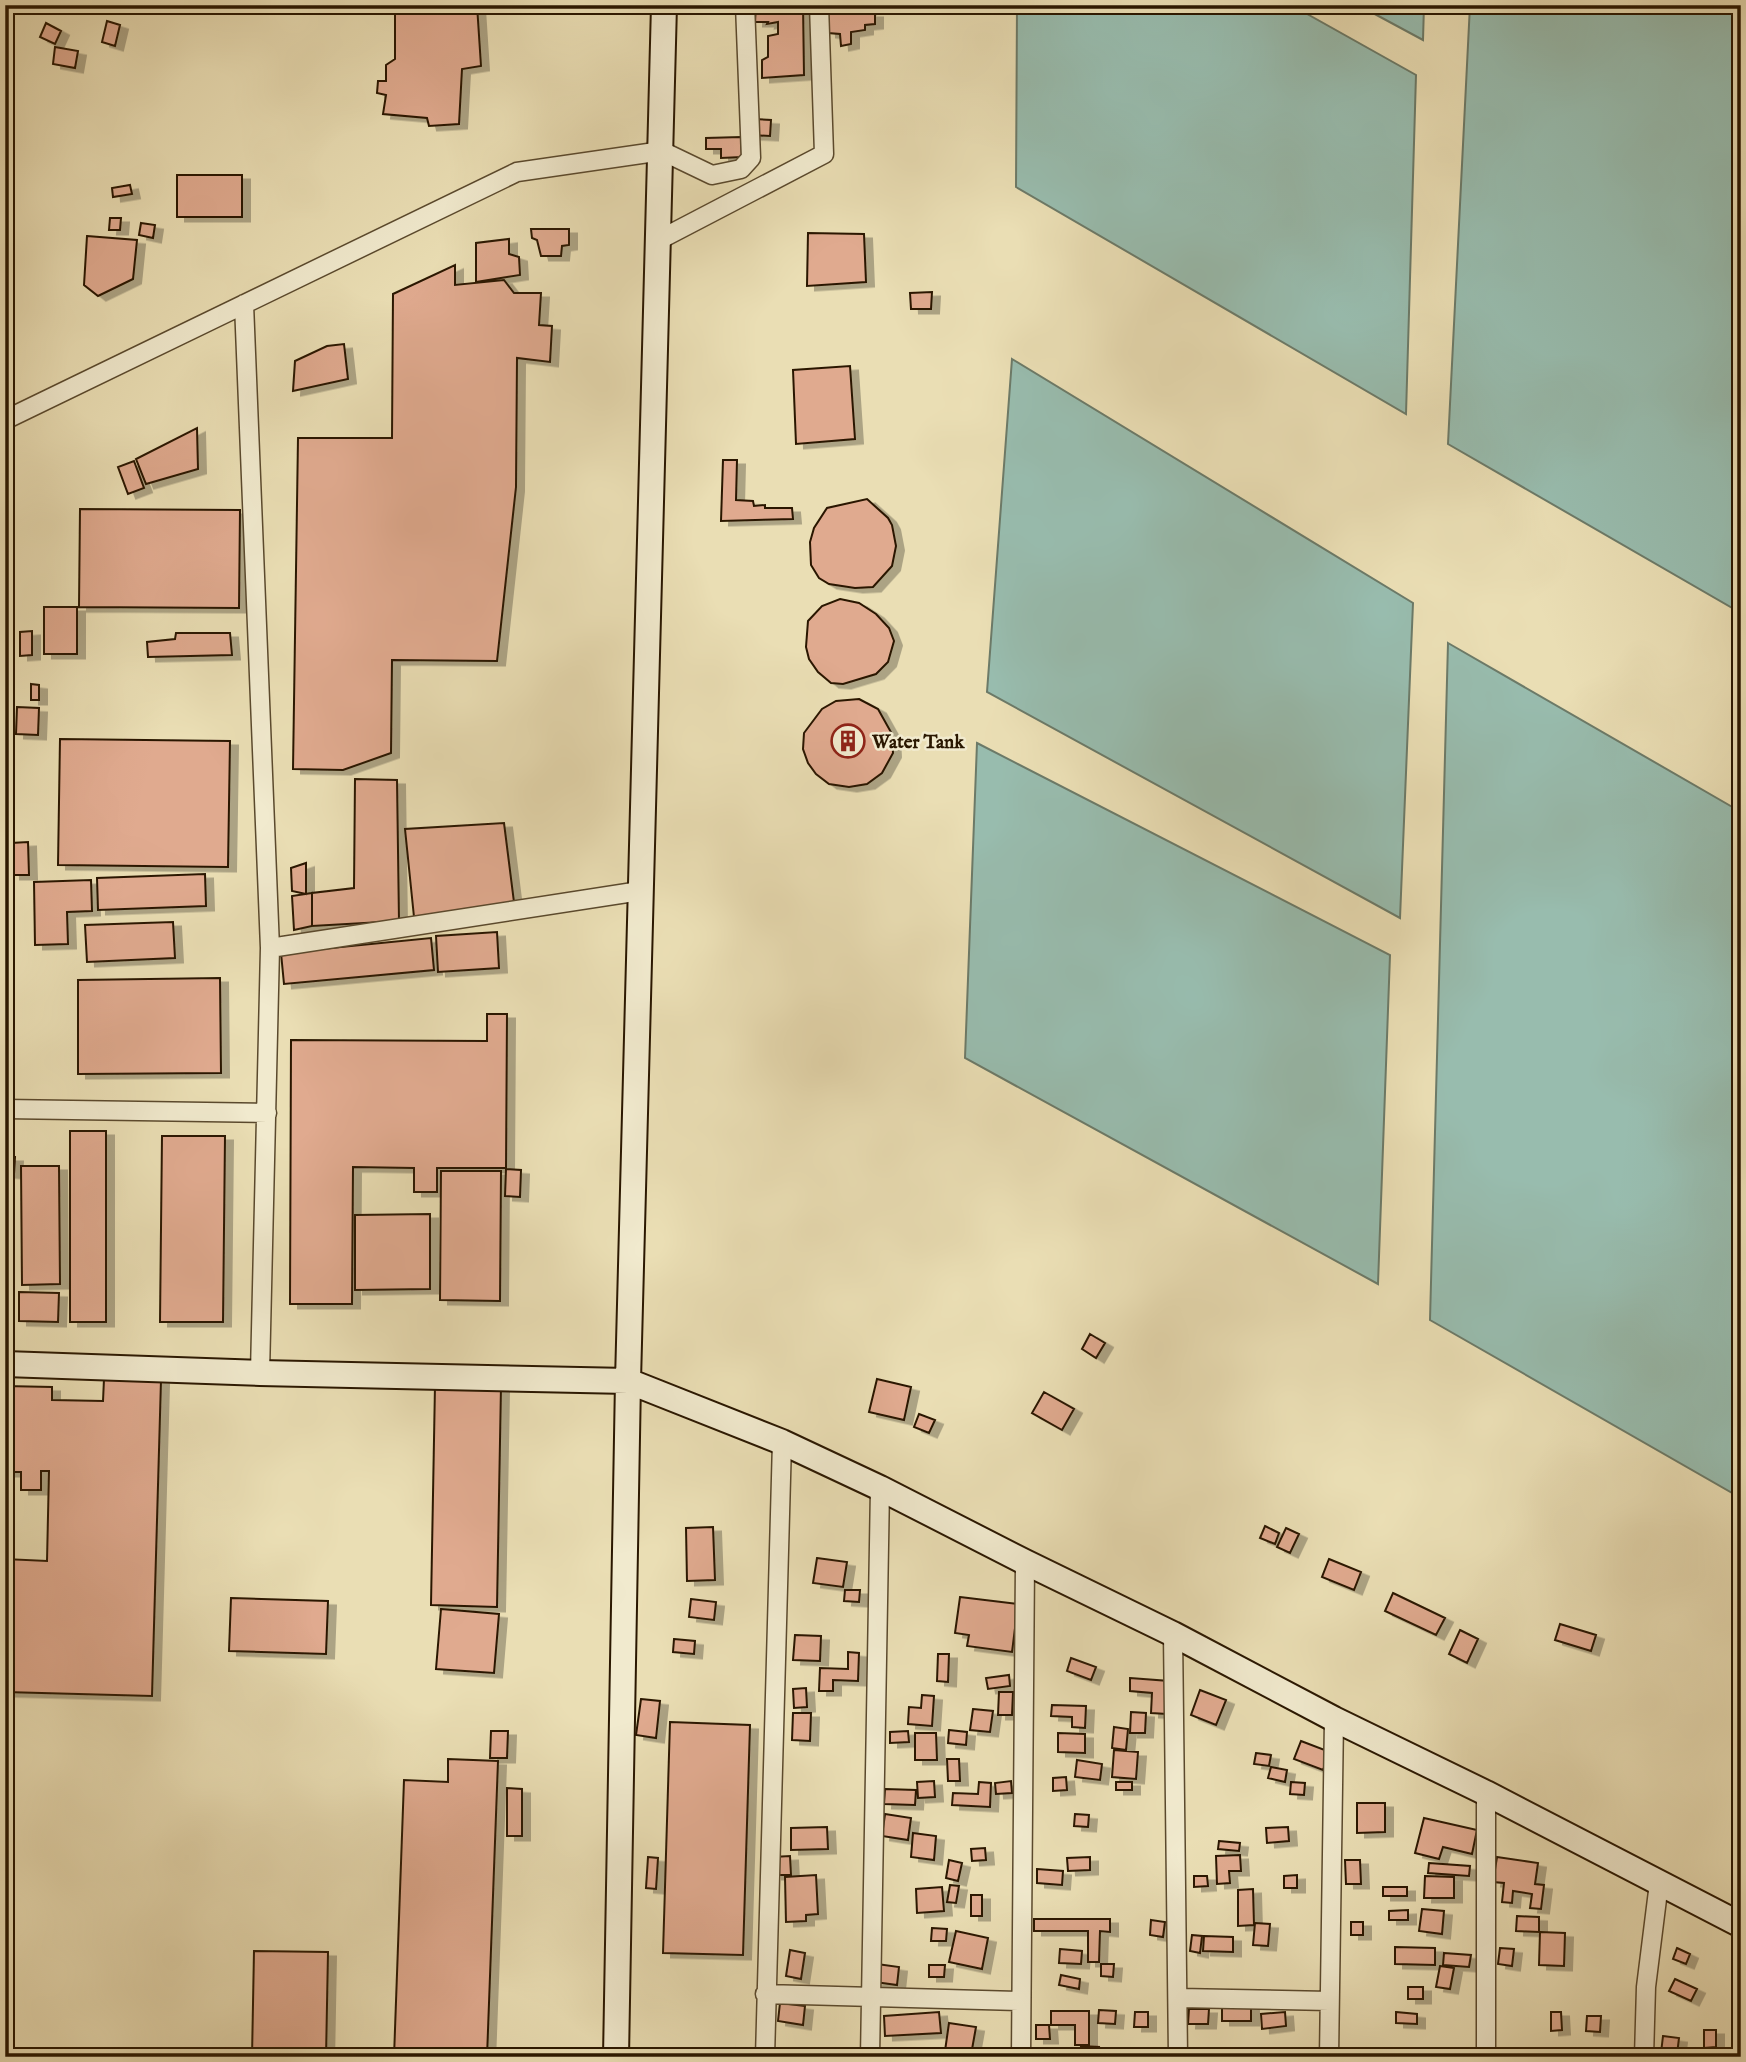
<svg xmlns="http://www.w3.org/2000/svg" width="1746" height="2062" font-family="'IM FELL English',serif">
  <defs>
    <filter id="shadow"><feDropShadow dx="8" dy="4.5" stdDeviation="0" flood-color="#0004"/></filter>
  </defs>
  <rect width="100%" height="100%" fill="#eadeb4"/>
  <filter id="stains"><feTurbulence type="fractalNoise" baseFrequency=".00286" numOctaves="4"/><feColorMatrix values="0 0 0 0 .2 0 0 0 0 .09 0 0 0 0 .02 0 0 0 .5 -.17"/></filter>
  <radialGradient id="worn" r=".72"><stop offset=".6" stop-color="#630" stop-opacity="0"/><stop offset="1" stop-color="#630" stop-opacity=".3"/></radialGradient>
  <!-- water -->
  <path fill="#98bcae" stroke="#6c7a68" stroke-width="2" d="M1017,5h274l125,70 -10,339 -390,-227z
    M1358,5h66l-1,35z
    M1470,5h271v608l-293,-169z
    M1012,359l401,244 -13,315 -413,-226z
    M1448,643l293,169v686l-311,-178z
    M977,743l413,212 -12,329 -413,-226z"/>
  <!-- building -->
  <path fill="#e0aa8f" stroke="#2a1700" stroke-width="2" filter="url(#shadow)" d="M395,5h82l4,61 -19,3 -3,55 -30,2 -2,-8 -44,-4 3,-19 -9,-2 1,-12h8v-16l9,-6z
    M756,5h47l1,70 -42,3v-18l6,-3v-21l10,-2v-12l-11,2 1,-2h-13z
    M827,5h46l-8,8h10v11l-10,1v5l-14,2v12l-10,2 -1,-12 -12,-1z
    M107,21l13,4 -5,21 -13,-4z
    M46,23l15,8 -6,13 -15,-7z
    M55,47l23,4 -3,17 -22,-4z
    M753,119l18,1 -1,16 -18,-1z
    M741,137l1,20 -21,1v-9h-15v-11z
    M177,175h65v42h-65z
    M130,185l2,9 -19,3 -1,-9z
    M110,218h11l-1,12h-11z
    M141,223l14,2 -2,13 -14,-3z
    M531,229h38v16l-7,1 -1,10h-20l-4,-16 -5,-2z
    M808,233l56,1 2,48 -59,4z
    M87,236l50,4 -4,39 -35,17 -14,-11z
    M509,239v15l10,3 1,18 -44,7v-39z
    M455,265v20l49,-5 10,13h27l-2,32 13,1 -2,36 -33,-4 -1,129 -19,174 -105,-1 -1,93 -48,17 -50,-1 5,-331h94l1,-144z
    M932,292l-1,17h-20l-1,-16z
    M344,344l4,35 -55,12 2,-30 32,-15z
    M850,366l5,73 -59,5 -3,-74z
    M197,428l1,41 -52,15 -10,-25z
    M723,460h14l-1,40 17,1 1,5 11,-1v3h27l1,11 -72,2z
    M134,461l10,27 -16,6 -10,-27z
    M867,499l21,19 4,7 4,21 -4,20 -19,21 -18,1 -26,-4 -10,-6 -8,-13 -1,-23 4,-14 13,-20z
    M80,509l160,1 -1,98 -160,-1z
    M840,599l19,4 17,11 13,14 5,13 -6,21 -12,12 -33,10 -12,-1 -13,-11 -9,-13 -3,-12 2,-26 14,-15z
    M44,607h33v47h-33z
    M32,631v24l-12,1v-24z
    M176,633h54l2,22 -84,2 -1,-15 28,-3z
    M31,684l8,1v15h-8z
    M859,699l19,10 14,25 1,19 -11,20 -15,11 -18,3 -20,-3 -13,-10 -8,-11 -5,-14 1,-16 18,-24 14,-8z
    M17,707l22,1 -1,27 -22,-1z
    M60,739l170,2 -2,126 -170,-2z
    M355,779l42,1 2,141 -87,5v-33l42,-5z
    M504,823l11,87 -101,7 -9,-88z
    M28,842l1,33h-17l-1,-32z
    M306,863v31l-14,-3 -1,-23z
    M205,874l1,32 -108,4 -1,-32z
    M91,880l1,31 -25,1 1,32 -33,1 -1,-63z
    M312,893v33l-18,4 -2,-34z
    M173,922l2,36 -88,4 -2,-37z
    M497,932l2,36 -61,4 -2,-36z
    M431,938l3,32 -150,14 -3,-31z
    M220,978l1,95 -143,1v-94z
    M487,1014h20l-1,154h-69v24h-23v-24l-61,-1 -1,137h-62l1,-264 196,1z
    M70,1131h36v191h-36z
    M162,1136h63l-2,186h-63z
    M5,1157h10l-1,17 -9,-1z
    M21,1166h38l1,118 -38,1z
    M506,1169l15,1 -1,27 -15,-1z
    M441,1171h60l-1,130 -60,-1z
    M430,1214v75l-75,1v-75z
    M19,1292l40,1 -1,29 -39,-1z
    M1090,1334l15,9 -9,15 -14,-9z
    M104,1379l57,1 -9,316 -147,-4v-133l42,2 2,-90h-8v19h-20v-18h-16v-86l47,1v13l51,1z
    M877,1379l34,8 -7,33 -35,-8z
    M435,1385l66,1 -4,221 -66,-2z
    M1044,1392l30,17 -12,21 -30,-17z
    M919,1414l16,6 -6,13 -15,-6z
    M1265,1526l14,7 -4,11 -15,-6z
    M713,1527l2,53 -28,1 -1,-53z
    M1286,1528l13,6 -9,19 -13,-6z
    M817,1558l30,4 -4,25 -30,-4z
    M1329,1559l32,13 -7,18 -32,-13z
    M845,1590h15l-1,12 -15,-1z
    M1393,1593l52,25 -9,17 -51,-24z
    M960,1597l58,7 -6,48 -45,-6 2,-11 -14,-2z
    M231,1598l97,3 -2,53 -97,-3z
    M691,1599l25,3 -2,18 -25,-3z
    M441,1609l58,5 -5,59 -58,-4z
    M1560,1624l36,11 -5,16 -36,-11z
    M1460,1630l18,9 -11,24 -18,-9z
    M795,1635l26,1 -1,25 -27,-1z
    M674,1639l21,2 -1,13 -21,-2z
    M848,1652l11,1 -1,28 -25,-1v11h-14l1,-23 28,1z
    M938,1654h11l-1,28 -11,-1z
    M1071,1658l25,9 -5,13 -24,-9z
    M1009,1675l1,11 -22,3 -2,-11z
    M1130,1678l39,3 -2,33 -16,-1 1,-20 -22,-2z
    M806,1688l1,19 -13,1 -1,-19z
    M1200,1690l26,10 -10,25 -25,-10z
    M999,1692h14l-1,23h-14z
    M922,1695l12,1 -2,30 -24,-2 1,-17 12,1z
    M641,1699l19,2 -4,37 -20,-3z
    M1052,1705l34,1 -1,22 -13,-1v-10l-21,-1z
    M973,1709l20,2 -3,21 -20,-2z
    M1131,1712l15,1 -1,20h-15z
    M793,1713h18l-1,28 -18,-1z
    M670,1722l80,3 -7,230 -80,-2z
    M1114,1727l14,2 -2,21 -14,-2z
    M949,1730l18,2 -1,13 -18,-2z
    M491,1731h17l-1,27h-17z
    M908,1731l1,11 -19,1v-11z
    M915,1733h21l1,27h-22z
    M1058,1733l27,1v19l-27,-1z
    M1301,1741l29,11 -7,18 -29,-11z
    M1114,1750l24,2 -2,27 -24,-2z
    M1256,1753l15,2 -2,11 -15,-2z
    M448,1759l50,2 -11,296h-93l10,-277 44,2z
    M947,1759h12l1,22h-12z
    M1077,1760l25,4 -2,16 -25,-3z
    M1271,1767l16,3 -2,12 -17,-4z
    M1066,1777l1,13 -14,1v-13z
    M934,1781l1,16 -17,1 -1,-16z
    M1011,1781l1,12 -16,1 -1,-11z
    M979,1782l12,1 -1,24 -38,-2 1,-12 25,1z
    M1116,1782h16v8h-16z
    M1291,1782l14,1 -1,12 -14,-1z
    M507,1788l15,1v47h-15z
    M885,1789l31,1 -1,15 -31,-1z
    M1357,1803h28v29l-28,1z
    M885,1814l26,4 -3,22 -26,-4z
    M1075,1814l14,1 -1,12 -14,-1z
    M1424,1818l53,12 -5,24 -29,-7 -4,12 -24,-6z
    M827,1827l1,22 -37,1v-22z
    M1288,1827l1,14 -22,2 -1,-15z
    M913,1833l23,3 -2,24 -23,-3z
    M1219,1841l21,2 -1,8 -21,-2z
    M985,1848l1,12 -14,1 -1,-12z
    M1240,1855l1,16h-12l1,12 -13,1 -1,-28z
    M790,1856l1,19h-17l-1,-18z
    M648,1857l10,1 -2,31 -10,-1z
    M1090,1857v13l-22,1 -1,-13z
    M1497,1857l41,6 -3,21 9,1 -3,24 -11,-1 2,-14 -19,-3 -1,12 -10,-1 2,-19 -11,-1z
    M949,1860l13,3 -4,18 -12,-3z
    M1345,1860h15l1,24h-15z
    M1429,1863l41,3 -1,10 -41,-3z
    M1037,1869l26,2 -1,14 -25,-2z
    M816,1875l2,39 -12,1v6l-20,1 -1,-45z
    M1297,1875v13h-13v-12z
    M1194,1876h13l1,10 -14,1z
    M1425,1876l29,1v21h-30z
    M950,1885l9,1 -3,17 -9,-1z
    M942,1887l2,24 -27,2 -1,-24z
    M1383,1887h24v9h-24z
    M1253,1889l1,36 -16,1v-36z
    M971,1895h11v21h-11z
    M1422,1909l22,2 -2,23 -23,-3z
    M1408,1910v10h-19v-9z
    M1517,1916l22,1v15l-23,-1z
    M1034,1919h76v13l-10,-1 -1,31h-11v-31h-54z
    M1151,1920l14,2 -2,15 -13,-2z
    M1351,1922h12v13h-12z
    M1255,1923l15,1 -2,22 -15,-1z
    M932,1928l15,1 -1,12h-15z
    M956,1931l32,7 -6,31 -33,-7z
    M1540,1932l25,1 -1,33 -25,-1z
    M1192,1935l10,1 -2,17 -10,-2z
    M1204,1936l29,1v15l-30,-1z
    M1395,1947l40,1v17l-40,-1z
    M1500,1948l14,1 -2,17 -14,-2z
    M1677,1948l13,6 -4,10 -13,-5z
    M1060,1949l22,2 -1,13 -22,-1z
    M790,1950l15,3 -4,26 -15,-3z
    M254,1951l74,1 -2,105h-74z
    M1444,1953l27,2 -2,12 -26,-2z
    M877,1964l22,3 -2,18 -22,-3z
    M1101,1964h13l-1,13 -12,-1z
    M929,1965h16l-1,12h-15z
    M1440,1966l14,2 -4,21 -14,-2z
    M1061,1975l19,4 -1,10 -20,-4z
    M1675,1979l22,10 -6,12 -22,-10z
    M1408,1987h15v12h-15z
    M780,2003l25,3 -2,19 -25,-4z
    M1222,2006h29v15h-29z
    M1189,2009h20l-1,15h-20z
    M1099,2010l17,1 -1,13 -17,-1z
    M1051,2011h38v34h-14v-20h-24z
    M939,2012l2,21 -56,3 -1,-20z
    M1135,2012h13v15h-14z
    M1285,2012l1,14 -24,3 -1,-15z
    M1396,2012l21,2v10l-21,-1z
    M1551,2012h10l1,18 -11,1z
    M1587,2016h14l-1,16 -14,-1z
    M949,2023l27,4 -5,28 -26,-4z
    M1036,2025h13l1,14h-14z
    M1704,2030h12v17l-12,1z
    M1663,2036l16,2 -2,16 -16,-1z
    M1081,2046l18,1 -1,10h-18z"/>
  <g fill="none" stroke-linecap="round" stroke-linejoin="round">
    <defs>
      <path id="street" d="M659,240l165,-86 -5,-149
        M244,304l26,644 -10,425
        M5,420l512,-248 145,-21 50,24 29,-6 10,-11 -6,-153
        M270,948l370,-57
        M5,1109l262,4
        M1173,1634l5,423
        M1486,1793v264
        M765,1994l255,7
        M1179,1998l150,3
        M765,2057l17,-615
        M870,2057l10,-569
        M1021,2057l4,-495
        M1329,2057l5,-338
        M1644,2057l2,-70 13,-104"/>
      <path id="secondary" d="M5,1364l255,9 368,8 154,61 98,46 145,74 148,72 161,85 152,74 255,132
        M616,2057l12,-676 36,-1376"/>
    </defs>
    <!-- street casing -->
    <use href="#street" stroke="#5a492d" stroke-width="21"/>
    <!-- secondary casing -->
    <use href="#secondary" stroke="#2a1700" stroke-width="28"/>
    <!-- street -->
    <use href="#street" stroke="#f1eace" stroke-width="18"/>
    <!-- secondary -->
    <use href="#secondary" stroke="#f1eace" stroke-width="24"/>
  </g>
  <!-- icons -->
  <defs>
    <symbol id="building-ring" viewBox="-11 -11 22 22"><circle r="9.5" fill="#f1eace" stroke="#8f2418" stroke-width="1.5"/><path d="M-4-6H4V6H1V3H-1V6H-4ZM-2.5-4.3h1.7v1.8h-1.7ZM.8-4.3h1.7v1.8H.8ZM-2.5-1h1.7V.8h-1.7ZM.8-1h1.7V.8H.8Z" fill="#8f2418"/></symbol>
  </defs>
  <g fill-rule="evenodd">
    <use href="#building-ring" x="829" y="722" width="38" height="38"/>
  </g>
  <g text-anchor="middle" stroke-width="5" stroke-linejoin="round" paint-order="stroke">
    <!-- poi labels -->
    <g font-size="19" font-weight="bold" fill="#2a1700" stroke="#f1eace" text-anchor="start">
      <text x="872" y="748">Water Tank</text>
    </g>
  </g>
  <!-- margin -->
  <rect width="1746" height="2062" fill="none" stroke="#eadeb4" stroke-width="28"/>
  <rect x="7" y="7" width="1732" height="2048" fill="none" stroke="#2a1700" stroke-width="3.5"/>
  <rect x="14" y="14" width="1718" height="2034" fill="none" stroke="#2a1700" stroke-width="2"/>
  <rect width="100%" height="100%" filter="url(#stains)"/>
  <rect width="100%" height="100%" fill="url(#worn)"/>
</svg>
